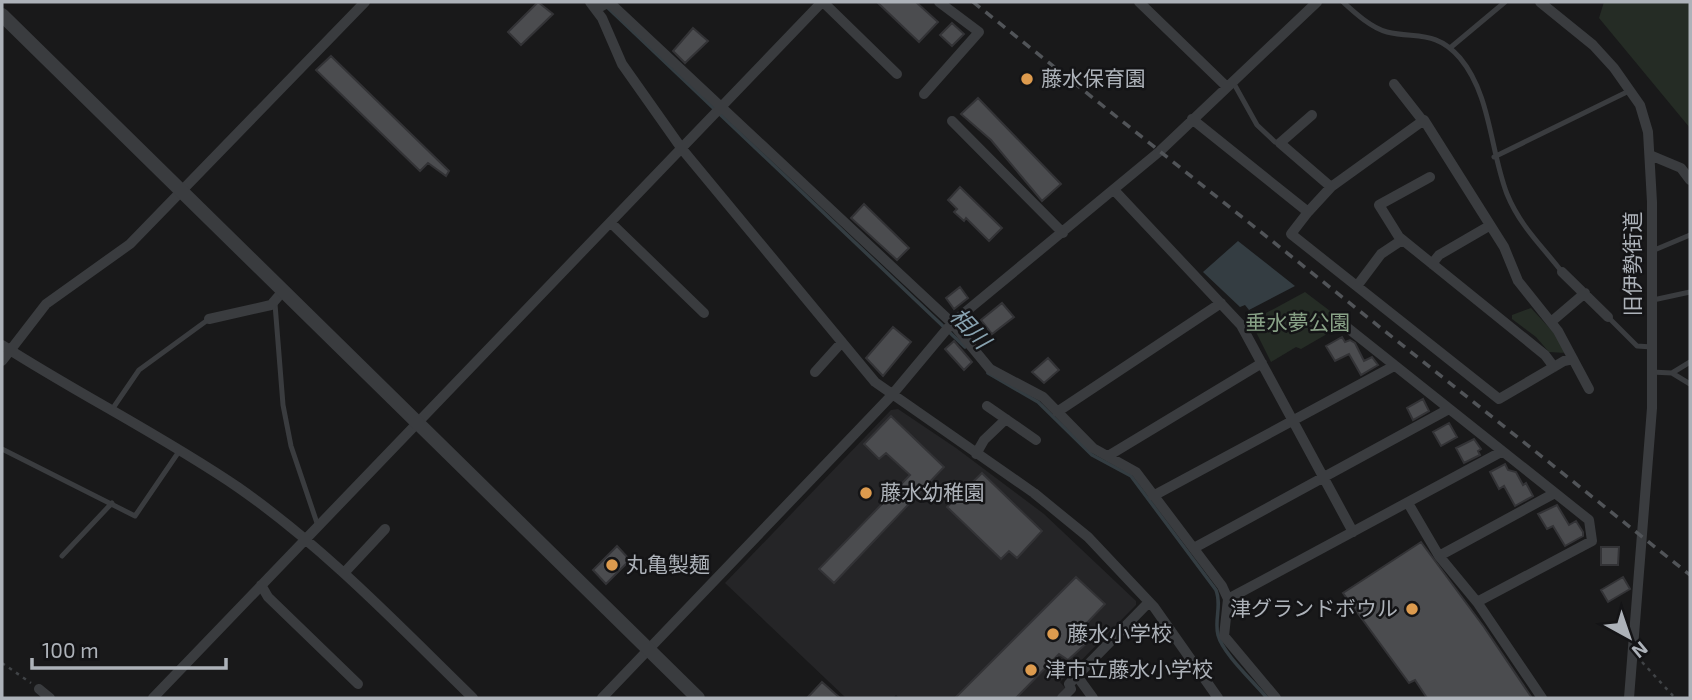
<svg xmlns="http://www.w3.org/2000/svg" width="1692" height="700" font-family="'Exo 2','Noto Sans JP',sans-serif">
  <rect width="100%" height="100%" fill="#19191a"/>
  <!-- built -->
  <path fill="#252527" d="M898,409l58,39 88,66 92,87v4l-76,77 6,7 -9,9h-158l-3,-3 -3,3h-47l-121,-115 166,-173z"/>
  <!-- green -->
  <path fill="#252c25" d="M1604,2h86v126l-91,-110z
    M1305,292l41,31 -45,26 -5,-2 -25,15 -18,-36 4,-3 -2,-4z
    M1531,308l24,26 11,19 -17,-1 -13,-15 -24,-18v-4z"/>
  <!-- water -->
  <path fill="#343d42" d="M1238,241l57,45 -46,24 -4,-5 -5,2 -37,-35z"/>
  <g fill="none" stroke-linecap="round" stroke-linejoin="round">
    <!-- stream -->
    <path stroke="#343d42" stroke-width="3.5" d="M605,5l360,342
      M988,373l50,29 54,53 39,21 85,114c6,15 -2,30 2,45 5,19 36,47 49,63"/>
  </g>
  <!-- building -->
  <path fill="#4b4c4f" stroke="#333336" stroke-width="2" d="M538,2l15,12 -32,31 -13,-13z
    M877,2h39l22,20 -19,20z
    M952,23l12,11 -12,12 -12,-11z
    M693,28l15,13 -23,22 -12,-12z
    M331,56l118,115 -3,5 -18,-13 -8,8 -104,-101z
    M978,98l83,86 -19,17 -51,-61 -30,-26z
    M960,187l42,41 -13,13 -23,-23 -2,3 -10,-9 3,-3 -9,-9z
    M864,204l45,44 -12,12 -46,-42z
    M960,287l8,11 -14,11 -8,-11z
    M1002,303l12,14 -22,17 -11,-14z
    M893,327l18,15 -28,34 -17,-18z
    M1342,337l3,5 5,-2 5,3 9,18 8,-4 6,8 -17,10 -12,-21 -14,7 -9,-15z
    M954,341l18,21 -8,8 -19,-21z
    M1048,358l11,12 -15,13 -12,-11z
    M1423,399l6,12 -16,9 -6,-12z
    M891,416l53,51 -110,116 -15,-14 91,-94 -24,-22 -7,6 -15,-15z
    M1449,423l8,14 -16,9 -8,-14z
    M1474,439l7,10 -3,2 2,4 -16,8 -8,-15z
    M1505,464l3,6 8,2 7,13 3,-2 7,13 -18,10 -11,-20 -5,3 -9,-17z
    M982,473l60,58 -25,27 -8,-7 -8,8 -54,-52z
    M1557,505l12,20 7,-4 7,11v4l-18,10 -12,-20 -6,3 -9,-15z
    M1421,542l63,85 48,71h-105l-12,-18 -6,3 -66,-90z
    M617,546l13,14 -24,24 -13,-14z
    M1601,547h18l-1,18h-17z
    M1076,577l29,27 -23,24 8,12 -22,20 -9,-6 -43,44h-61z
    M1623,577l7,12 -22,13 -7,-12z
    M822,682l18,16h-33z"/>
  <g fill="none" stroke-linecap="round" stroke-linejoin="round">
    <!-- path -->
    <path stroke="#404346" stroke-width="2.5" stroke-dasharray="3.5 5" stroke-linecap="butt" d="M1642,662l33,36
      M2,663l29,20"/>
    <!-- service -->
    <path stroke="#3a3c3f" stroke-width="5" d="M1343,2c11,10 28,26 44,30 30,7 49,-2 73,26 31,37 30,92 47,136 13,32 35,52 55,78
      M1450,48l55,-46
      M1233,82l24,43 18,17 5,1
      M1494,157l137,-67
      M1652,251l38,-16
      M1653,300l37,-8
      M275,304l8,101 8,41 27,80
      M1608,317l29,29 15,1
      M1651,372l21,1 18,11
      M1672,373l18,-11
      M111,411l28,-41 70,-51
      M2,449l133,67 45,-66
      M62,556l50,-53"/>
    <!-- minor -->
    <path stroke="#3a3c3f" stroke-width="10" d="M590,2l12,16 20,46 60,85 193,233 159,111 54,44 66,70 64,91
      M823,2l74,72
      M1139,2l88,85
      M1540,2l53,43 21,23 26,37 8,27 4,70v206l-23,290
      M596,9l13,-7 343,321 38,46 53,28 50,51 43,24 86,114 6,13 -4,37 52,62
      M1394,84l29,37
      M924,94l55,-62 -40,-30
      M1312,115l-32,28 51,44
      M1192,119l116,93 23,-25 93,-67 80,127 14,34 40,50 31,58
      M952,121l111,112
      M1650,155l31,13 9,12
      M1430,177l-51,28 20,32 146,118 9,12
      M1114,190l127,135 112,207
      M1308,212l-17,22 208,165 65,-38 9,-2
      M611,223l93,90
      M1432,264l7,-9 50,-29
      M1562,272l46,45
      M1357,286l24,-32 21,-14
      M209,319l62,-14 12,-14
      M1551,322l34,-29
      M1344,325l245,195 3,21 -115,61
      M2,345c78,50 161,91 237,143 87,61 159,137 234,210
      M2,361l44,-57 84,-60 235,-242
      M815,372l27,-30
      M987,406l49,34
      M1057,412l164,-109
      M976,454l8,-14 22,-21
      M1108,456l154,-93
      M1153,496l241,-130
      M1408,503l31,53 38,46 65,96
      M1194,548l253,-138
      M1439,556l114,-62
      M344,573l41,-44
      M261,585l7,12 90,87
      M1228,599l273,-147
      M1077,676l16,22
      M39,689l11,9
      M153,698l669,-696
      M602,698l289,-302 61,-73 208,-172 157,-149
      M1062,698l9,-9 -2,-5 79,-81"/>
    <!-- tertiary -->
    <path stroke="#3a3c3f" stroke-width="14" d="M2,15l696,683"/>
    <!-- rail -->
    <path stroke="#515458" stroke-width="3.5" stroke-dasharray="9 7" stroke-linecap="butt" d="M973,2l717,573"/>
  </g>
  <!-- markers -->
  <g fill="#dd9b4e" stroke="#141416" stroke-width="2.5">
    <circle cx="1027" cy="79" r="7"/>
    <circle cx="866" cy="493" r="7"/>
    <circle cx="612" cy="565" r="7"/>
    <circle cx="1412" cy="609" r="7"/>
    <circle cx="1053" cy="634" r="7"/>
    <circle cx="1031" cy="670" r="7"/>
  </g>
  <g text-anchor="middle" stroke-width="5" stroke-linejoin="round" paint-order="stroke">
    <!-- poi labels -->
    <g font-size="21" fill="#adb2b9" stroke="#141416" text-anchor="start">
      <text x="1041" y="86">藤水保育園</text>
      <text x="880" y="500">藤水幼稚園</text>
      <text x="626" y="572">丸亀製麺</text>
      <text x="1398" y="616" text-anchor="end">津グランドボウル</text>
      <text x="1067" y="641">藤水小学校</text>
      <text x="1045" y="677">津市立藤水小学校</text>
    </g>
    <!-- street labels -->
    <g font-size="21" fill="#adb2b9" stroke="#141416">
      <text transform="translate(1633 264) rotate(-90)" y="7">旧伊勢街道</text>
    </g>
    <!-- park labels -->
    <g font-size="21" fill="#88a186" stroke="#141416">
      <text x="1298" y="330">垂水夢公園</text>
    </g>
    <!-- water labels -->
    <g font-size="23" font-style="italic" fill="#88a2af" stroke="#141416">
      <text transform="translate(970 328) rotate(47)" y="8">相川</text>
    </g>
  </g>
  <!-- border -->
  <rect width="1692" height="700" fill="none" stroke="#adb2b9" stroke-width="7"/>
  <!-- north arrow -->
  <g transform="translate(1629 637) rotate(140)" stroke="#141416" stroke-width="5" paint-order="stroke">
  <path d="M0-5L12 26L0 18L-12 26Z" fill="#adb2b9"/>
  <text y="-10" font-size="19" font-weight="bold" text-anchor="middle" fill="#adb2b9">N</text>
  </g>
  <!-- scale -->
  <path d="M32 658v10h194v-10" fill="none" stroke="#adb2b9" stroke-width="3.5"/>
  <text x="42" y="658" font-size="21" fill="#adb2b9" stroke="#141416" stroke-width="5" paint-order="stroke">100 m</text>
</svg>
